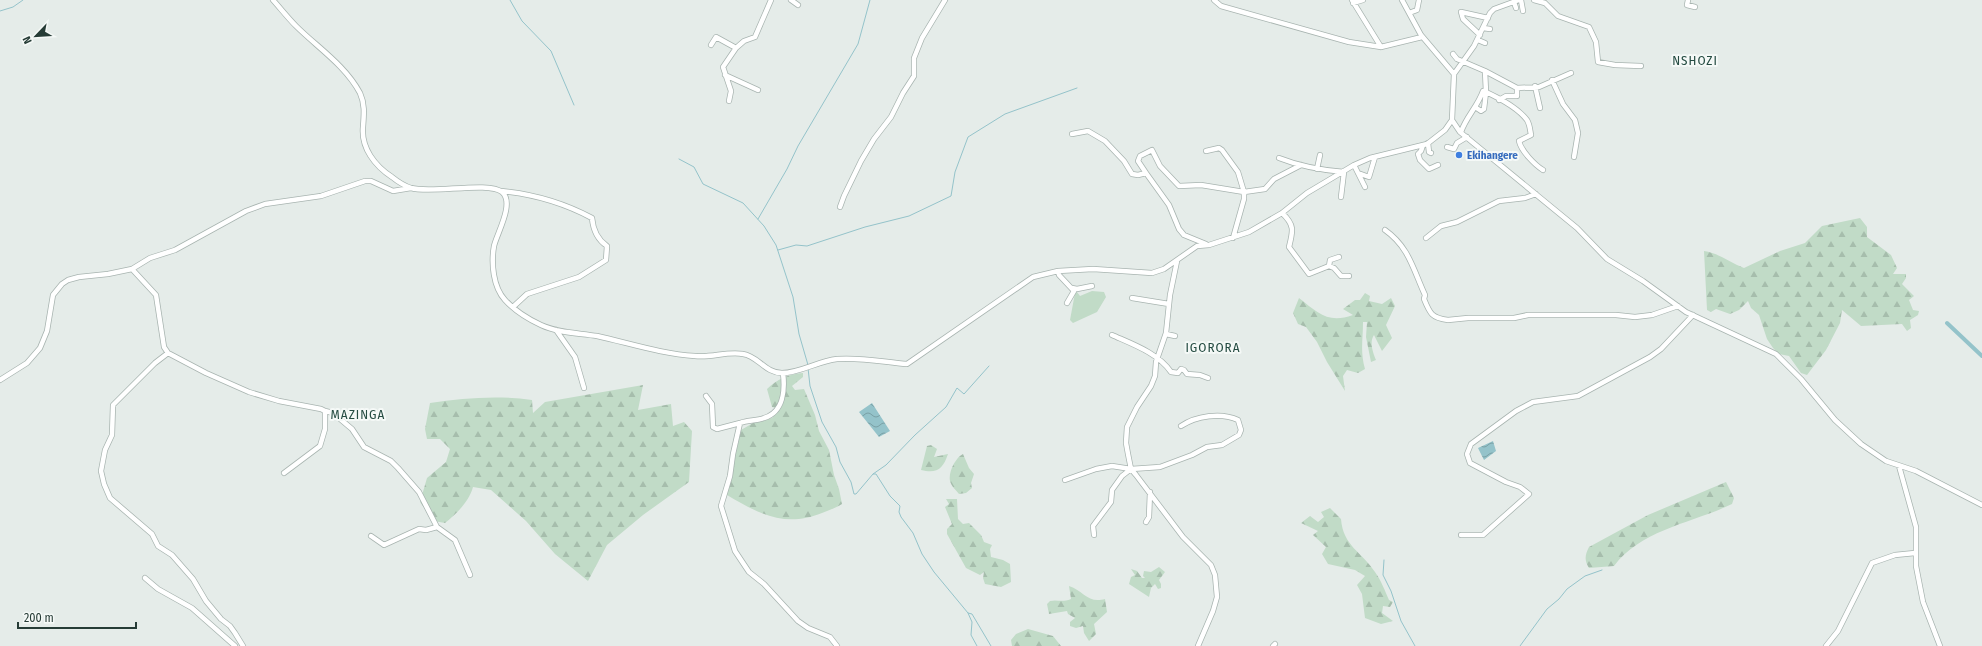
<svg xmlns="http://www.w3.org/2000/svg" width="1982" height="646" font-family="'Fira Sans Condensed',sans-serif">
  <defs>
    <pattern id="forest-firs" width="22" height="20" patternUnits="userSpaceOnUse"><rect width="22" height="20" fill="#c1dbc7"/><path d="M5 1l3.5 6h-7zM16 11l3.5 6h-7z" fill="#a6bdac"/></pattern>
    <pattern id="water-waves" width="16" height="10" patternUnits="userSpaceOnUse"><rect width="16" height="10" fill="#94c3ca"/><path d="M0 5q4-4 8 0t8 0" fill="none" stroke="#79a0a5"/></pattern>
  </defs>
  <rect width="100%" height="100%" fill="#e5ece9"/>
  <!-- forest -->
  <path fill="url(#forest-firs)" d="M1860,218l7,9v10l24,18 6,13 -4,6h13v4l-4,6 12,12 -5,4 4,10 6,1 -1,4 -8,5 1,8 -4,3 -5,-7 -41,2 -19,-16 -2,13 -14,27 -19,25 -6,-2 -12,-17 -10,-2 -6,-6 -6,-9 -8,-24 -8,-7 -3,-7 -9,9 -9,4 -14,-5 -5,3 -4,-2 -3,-59c15,2 26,12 40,17l36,-17 25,-8 17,-17z
    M1365,293l5,3 -1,5 13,3 9,-6 4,8 -9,19 6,13 -10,13 -8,-16c-5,7 -1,18 2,25l-5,2 -5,-25 1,-15h-4c0,18 -3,29 2,47l-7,4 -11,-3 -4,6 2,15 -18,-29 -10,-20 -11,-15 -8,-3 -5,-11 6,-15c19,15 29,26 54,17l-10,-6 12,-9h5z
    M803,373v4l-11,9 3,4 9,-1 11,26 4,16 10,19 5,25 5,14 3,15c-6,4 -13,6 -20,9 -37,15 -63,1 -95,-18l14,-65 12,-7 19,-5 8,-9 -8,-2 -5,-18c10,-10 22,-15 36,-16z
    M643,385l-5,25 33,-6 2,22 11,-4 8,9 -3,51 -46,33 -36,30 -19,36 -33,-27 -29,-33 -35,-31 -18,-3c-4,15 -17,27 -28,36l-11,-2 -14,-19 7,-24 19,-16 4,-13 -10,-10h-13l-2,-10 5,-26c34,-5 67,-8 102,-3l1,13 12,-11z
    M931,445l6,4 -3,8 14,-3c-5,15 -11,20 -27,16l6,-24z
    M963,454l6,14 5,6 -3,9 1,5 -6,5 -7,1c-3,-4 -8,-8 -9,-13 -2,-9 6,-24 13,-27z
    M1726,482l8,16 -2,6c-39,19 -90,25 -118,62l-25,2c-5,-8 -4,-13 0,-21l59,-32z
    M946,499h11l1,20 5,5 6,-1 12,12 3,7 8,3 -2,4 1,8 12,3 7,4 1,18 -10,5 -16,-3 -2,-6 1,-6 -4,3 -14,-7 -19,-34v-5l5,-5 -7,-17 4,-3z
    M1330,508l11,11c2,27 21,33 34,53 6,8 10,19 14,28l4,2 -3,5 -7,-1 -1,7 11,8 -12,3 -16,-6 -3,-24 -5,-9 8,-9 -10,-6 -27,-6 -6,-10 4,-7 -13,-12 5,-4 -17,-8 9,-7 8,6 6,-5 -3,-5z
    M1159,567l6,5 -6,8 2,4v4l-3,1 -3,-5 -4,4 -2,9 -20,-13 2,-7 4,-2 -4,-6 6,2 5,7h3l-2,-2 1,-5 7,1z
    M1069,586c15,5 19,18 36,13l2,13 -13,12 2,10 -7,7 -5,-8 -1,-7 -7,2 -6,-2v-4l5,-4 -7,-4 -1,-3 -18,3 -2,-10 3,-3c8,-2 11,2 21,-2z
    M1028,629l25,7 8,10h-49l-1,-6 5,-6z"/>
  <!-- green -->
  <path fill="#c1dbc7" d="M1092,291l12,1 2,5 -9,15 -24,11 -3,-3 5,-27 2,-1 3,4z"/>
  <!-- water -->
  <path fill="url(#water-waves)" d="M872,403l18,28 -11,6 -20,-25z
    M1493,441l3,10 -12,9 -6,-12z"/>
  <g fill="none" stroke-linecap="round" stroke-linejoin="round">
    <!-- stream -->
    <path stroke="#94c3ca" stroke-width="1" d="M510,0l12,21 29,30 23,54
      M0,11l13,-4 10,-7
      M679,159l15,8 9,17 40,19 21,23 12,19 17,52 6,37 9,31
      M758,219l29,-50 11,-23 60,-102 12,-44
      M778,250l18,-5 11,1 58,-19 44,-11 42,-20 4,-24 13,-35 37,-23 72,-26
      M808,368l2,18 12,36 14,25 4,15 11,20 3,12h2l17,-20h3l14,22 10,10 -1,6 2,5 12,16 9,21 12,18 34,41 4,1 19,32
      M873,474l13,-9 29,-30 31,-28 11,-19 7,6 25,-28
      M1384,560l-1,15 8,16 10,30 14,25
      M968,613l4,9 -1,13 6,11
      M1520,646l27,-37 12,-10 8,-10 18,-13 17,-6"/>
    <!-- canal -->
    <path stroke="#94c3ca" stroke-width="4" d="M1947,323l35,33"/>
    <defs>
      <path id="minor" d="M273,0c8,9 15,18 23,26 21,21 49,39 64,67 5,11 4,21 3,34 -2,21 12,39 29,50 5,4 13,9 19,11 21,6 78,-7 91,4 13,11 -5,41 -8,54 -3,17 -1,41 11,54 10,11 23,19 36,25 17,8 38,8 56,11 32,7 65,18 98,20 17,2 32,-5 48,-2 15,2 22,19 39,19 18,0 36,-12 55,-14 23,-2 47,3 70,5l126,-87 25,-6 35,-2 59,4 12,-4 33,-23 12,-1 40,-13 33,-19 25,-20 47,-28 16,-7 57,-14 18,-14 7,-10
        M791,0l7,5
        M1214,0l7,6 128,36 32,5 41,-10
        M1352,0l29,47
        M1402,0l19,35 33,39 -2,46 8,12 117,96 30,31 36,22 43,31 90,42 25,25 34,41 26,24 25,17 30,10 66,34
        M1521,0l2,11
        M1534,0l11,3 13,13 31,11 7,15 2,20 17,3 26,1
        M1688,0l-1,5 8,2
        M1514,2l2,6
        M1353,3l10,-3
        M1409,13l8,-3 2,-10
        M1483,28l7,1
        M1480,35l-17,-16 -2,-7 27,6
        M1478,40l7,3
        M711,45l5,-8 20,11
        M1453,54l4,5 28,12 1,21 -2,17 -3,2 -6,-4
        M1485,71l32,17 22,-1 32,-14
        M1454,74l20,-28 16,-33 4,-4 25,-9
        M725,75l33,15
        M1552,80l11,24 12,16 3,13 -4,24
        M1535,86l5,22
        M1486,92c13,6 32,16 41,28 3,5 3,10 4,15l-12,6c2,10 16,24 24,29
        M1499,100l7,-4h11v-8
        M729,101l2,-10 -8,-24 13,-19 8,-7 11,-4 16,-37
        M1461,132c5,-15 17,-26 22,-41
        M1072,134l16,-3 17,10 19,20 8,13 6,1 8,-2 23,32 10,24 5,6 22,9
        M1428,143l1,9 2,1
        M1423,145l-2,6 -3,3 2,6 9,9 9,-4
        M1447,147l7,2 3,-6 10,-6
        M1206,151l13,-3 3,2 16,22 6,20 21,-3 9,-10 27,-14
        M1279,158c20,8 42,12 65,14l-3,25
        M1354,165l11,22
        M1317,169l3,-14
        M1146,173l-8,-12 2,-5 12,-6 8,16 19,20 22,-1 43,7v7l-11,39
        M1358,173l11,4 6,-20
        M501,191c32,3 63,12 91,27 1,11 6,22 15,28l-1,14 -27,17 -52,17 -14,13
        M840,207l4,-11 17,-35 13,-22 17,-22 12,-24 11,-17v-18l8,-20 23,-38
        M1282,213c13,12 11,18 7,34l20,27 20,-8 5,2 7,8h8
        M1385,230c24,17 28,39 40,65l-1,4c6,15 8,19 24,21l20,-2h46l14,-3h88l19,2 17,-2 26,-9
        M1426,238l15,-12 16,-4 42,-21 26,-3 11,-4
        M1177,261l-7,34 -4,38 -10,29 -1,14 -4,10 -14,21 -10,20 -1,16 2,11 3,15 5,6 47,62 28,28 4,10 2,22 -4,14 -15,35
        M1329,266l1,-6 9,-3
        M132,269l24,26 8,52 4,6 38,20 43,19 30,9 42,8 4,2v18l-5,17 -36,27
        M1058,271l1,4 15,16 -7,12
        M1072,288l5,1 15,-3
        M1132,298l37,6
        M556,330l19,27 9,31
        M1166,334l9,2
        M1112,335c20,9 46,18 59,37l7,1 3,-4 3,1 3,4 13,1 8,3
        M168,353l-13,10 -42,42 -1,30 -7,15 -4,21 3,13 6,14 42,36 6,12 14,9 21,24 13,22 15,18 9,7 5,7 8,13
        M783,373c2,16 1,39 -19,45 -8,3 -16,2 -24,5l-7,31 -3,22 -9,30 14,45 14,21 15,12 34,37 10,7 22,9 7,9
        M0,380l27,-17 13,-15 7,-17 6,-36 9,-11 6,-4 11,-3 29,-3 24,-5 18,-11 25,-8 71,-39 19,-7 56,-8 44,-15h6l22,10 18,-3
        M706,396l6,8 1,23 4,2 23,-6
        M325,411l8,2 19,16 12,18 27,14 7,7 21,24 18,35 18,13 15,35
        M1899,466l17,61v39l7,36 17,44
        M1065,480l31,-11 16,-3 19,3
        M1146,522l3,-5 1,-25
        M1094,535l-1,-9 18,-24 1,-12 10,-14 9,-7 29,-2 32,-12 15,-8 15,-2 17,-10 2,-5 -3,-10c-17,-8 -42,-4 -57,6
        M1461,535h22l46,-41 -9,-7 -14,-5 -36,-19 -3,-9 4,-10 45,-33 17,-9 45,-6 72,-39 11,-8 32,-34
        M371,536l13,9 35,-16 7,1 11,-3
        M145,578l13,11 34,19 43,38
        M1273,646l2,-2
        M1826,646l12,-15 34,-68 23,-8 20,-2"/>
    </defs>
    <!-- minor casing -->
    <use href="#minor" stroke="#a8b4b0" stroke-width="6"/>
    <!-- minor -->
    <use href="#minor" stroke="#fff" stroke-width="4.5"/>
  </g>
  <!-- markers -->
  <circle fill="#3f7fe0" stroke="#f5f9f7" stroke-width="1.5" cx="1459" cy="155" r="4"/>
  <g text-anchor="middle" stroke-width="4" stroke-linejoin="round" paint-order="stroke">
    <!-- shop labels -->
    <g font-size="11" font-weight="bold" fill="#366cbe" stroke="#f5f9f7" text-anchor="start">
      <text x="1467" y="159">Ekihangere</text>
    </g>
    <!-- quarter labels -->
    <g font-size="13" letter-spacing="1" fill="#254c42" stroke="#f5f9f7">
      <text x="1695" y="65">NSHOZI</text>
      <text x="1213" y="352">IGORORA</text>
      <text x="358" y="419">MAZINGA</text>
    </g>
  </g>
  <!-- north arrow -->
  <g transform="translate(36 36) rotate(245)" stroke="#f5f9f7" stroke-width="3" paint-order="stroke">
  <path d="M0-3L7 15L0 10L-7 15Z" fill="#263c36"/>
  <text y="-6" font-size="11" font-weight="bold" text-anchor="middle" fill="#263c36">N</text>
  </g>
  <!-- scale -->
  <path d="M18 622v6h118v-6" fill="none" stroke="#263c36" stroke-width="2"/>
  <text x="24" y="622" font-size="12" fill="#263c36" stroke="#f5f9f7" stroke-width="3" paint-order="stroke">200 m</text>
</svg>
